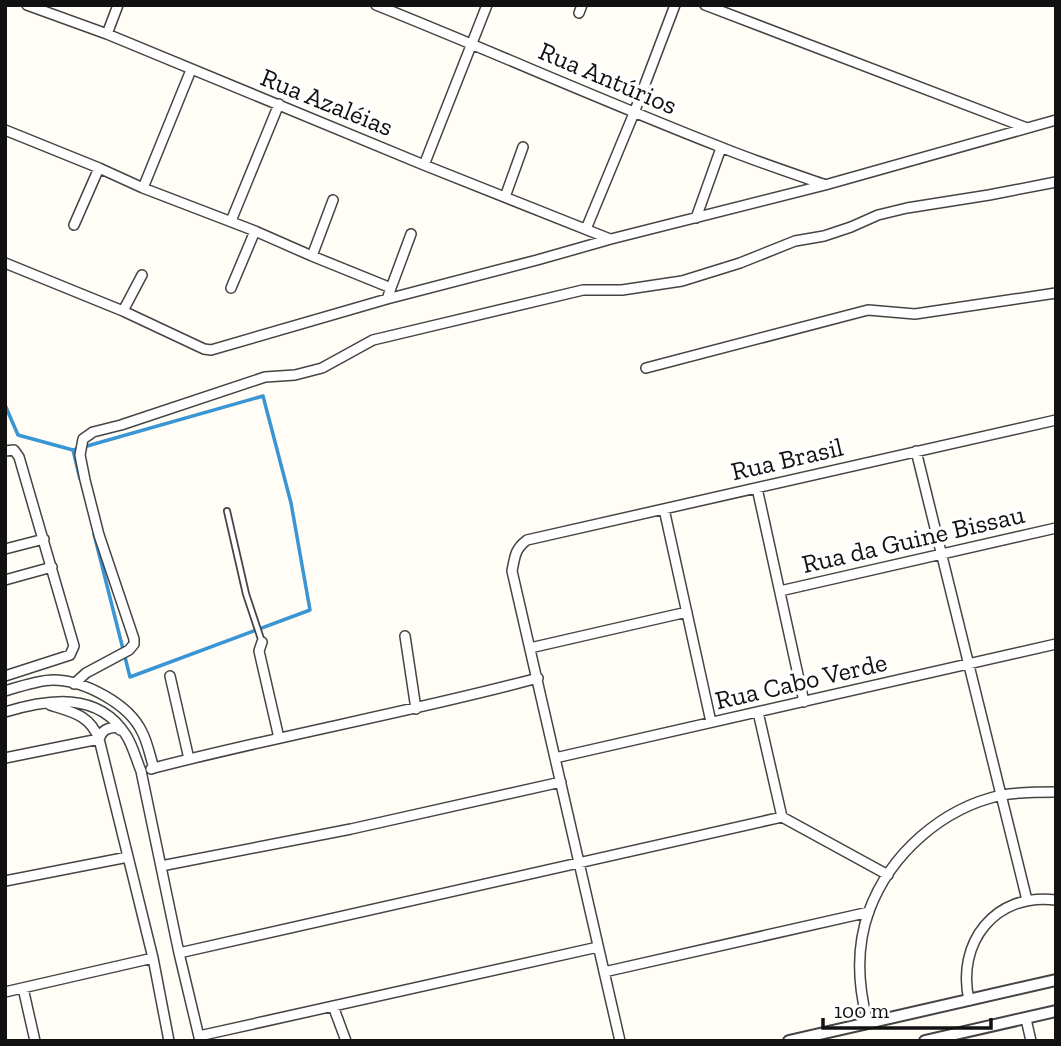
<svg xmlns="http://www.w3.org/2000/svg" width="1061" height="1046" font-family="'Zilla Slab',serif">
  <rect width="100%" height="100%" fill="#fffdf5"/>
  <g fill="none" stroke-linecap="round" stroke-linejoin="round">
    <!-- stream -->
    <path stroke="#3a95d4" stroke-width="3.5" d="M5,405l13,30 55,15 190,-54 28,107 19,107 -180,67 -36,-143
      M73,450l7,29"/>
    <defs>
      <path id="service" d="M227,511l19,83 16,48"/>
      <path id="minor" d="M27,5l80,29 317,131 186,74
        M376,5c115,46 227,96 342,141 34,14 70,26 105,38
        M705,5l322,123
        M579,13l3,-8
        M107,34l11,-29
        M5,130l94,38 44,20 112,43 57,25 79,32 -4,11
        M424,165l63,-160
        M143,188l48,-118
        M505,197l18,-50
        M696,218l25,-70
        M231,221l48,-117
        M74,225l25,-57
        M586,229l48,-116 41,-108
        M312,256l21,-56
        M5,263l118,48 81,38 7,1 176,-51 150,-39 74,-21 214,-54 231,-65
        M231,288l24,-57
        M391,288l20,-54
        M123,311l19,-36
        M646,368l222,-58 47,4 141,-21
        M5,451l9,-1 5,7 55,189 -4,9 -65,21
        M916,451l111,449
        M757,488l47,214
        M664,509l47,213
        M5,549l39,-10
        M5,580l47,-13
        M780,591l276,-63
        M405,636l11,73
        M262,642l-3,9 20,87
        M530,648l157,-36
        M170,676l19,83
        M74,684l12,-11 43,-23 5,-6v-5l-35,-104 -14,-55 -5,-25 3,-16 10,-7 28,-7 144,-48 30,-2 27,-7 51,-28 210,-50h39l60,-9 58,-18 55,-22 29,-5 27,-9 27,-12 29,-7 82,-13 67,-13
        M5,691c13,-4 34,-11 48,-11 31,0 76,24 89,52 6,11 8,25 12,36l-3,1
        M50,705c22,7 40,10 49,34l54,219 16,83
        M5,712c43,-13 93,-21 121,23 7,11 10,24 15,36l38,182 21,88
        M758,712l24,105
        M5,758l94,-19c3,-9 8,-11 18,-12l3,3
        M555,758l501,-114
        M154,768c127,-33 257,-56 384,-90
        M161,866l190,-37 210,-47
        M5,881l123,-24
        M179,953l603,-136 106,58
        M604,972l265,-60
        M23,988l12,53
        M5,992l148,-34
        M969,1000c-13,-57 26,-108 87,-100
        M333,1006l13,35
        M1026,1019l5,22
        M868,1023c-10,-36 -12,-76 1,-112 21,-57 73,-103 133,-116 18,-3 36,-3 54,-3
        M199,1036l399,-89
        M620,1041l-108,-470c3,-15 3,-22 15,-31l529,-120"/>
      <path id="tertiary" d="M789,1041l267,-61
        M925,1041l131,-30"/>
    </defs>
    <!-- service casing -->
    <use href="#service" stroke="#444" stroke-width="8"/>
    <!-- minor casing -->
    <use href="#minor" stroke="#444" stroke-width="12"/>
    <!-- tertiary casing -->
    <use href="#tertiary" stroke="#444" stroke-width="14"/>
    <!-- service -->
    <use href="#service" stroke="#fff" stroke-width="4.5"/>
    <!-- minor -->
    <use href="#minor" stroke="#fff" stroke-width="9"/>
    <!-- tertiary -->
    <use href="#tertiary" stroke="#fff" stroke-width="10"/>
  </g>
  <g text-anchor="middle" stroke-width="7" stroke-linejoin="round" paint-order="stroke">
    <!-- street labels -->
    <g font-size="26" fill="#111" stroke="#fff">
      <text transform="translate(608 78) rotate(23)" y="9">Rua Antúrios</text>
      <text transform="translate(327 102) rotate(22)" y="9">Rua Azaléias</text>
      <text transform="translate(787 459) rotate(-13)" y="9">Rua Brasil</text>
      <text transform="translate(913 539) rotate(-13)" y="9">Rua da Guine Bissau</text>
      <text transform="translate(801 681) rotate(-13)" y="9">Rua Cabo Verde</text>
    </g>
  </g>
  <!-- border -->
  <rect width="1061" height="1046" fill="none" stroke="#111111" stroke-width="14"/>
  <!-- scale -->
  <path d="M823 1018v10h168v-10" fill="none" stroke="#111111" stroke-width="3.5"/>
  <text x="834" y="1018" font-size="21" fill="#111111" stroke="#ffffff" stroke-width="5" paint-order="stroke">100 m</text>
</svg>
